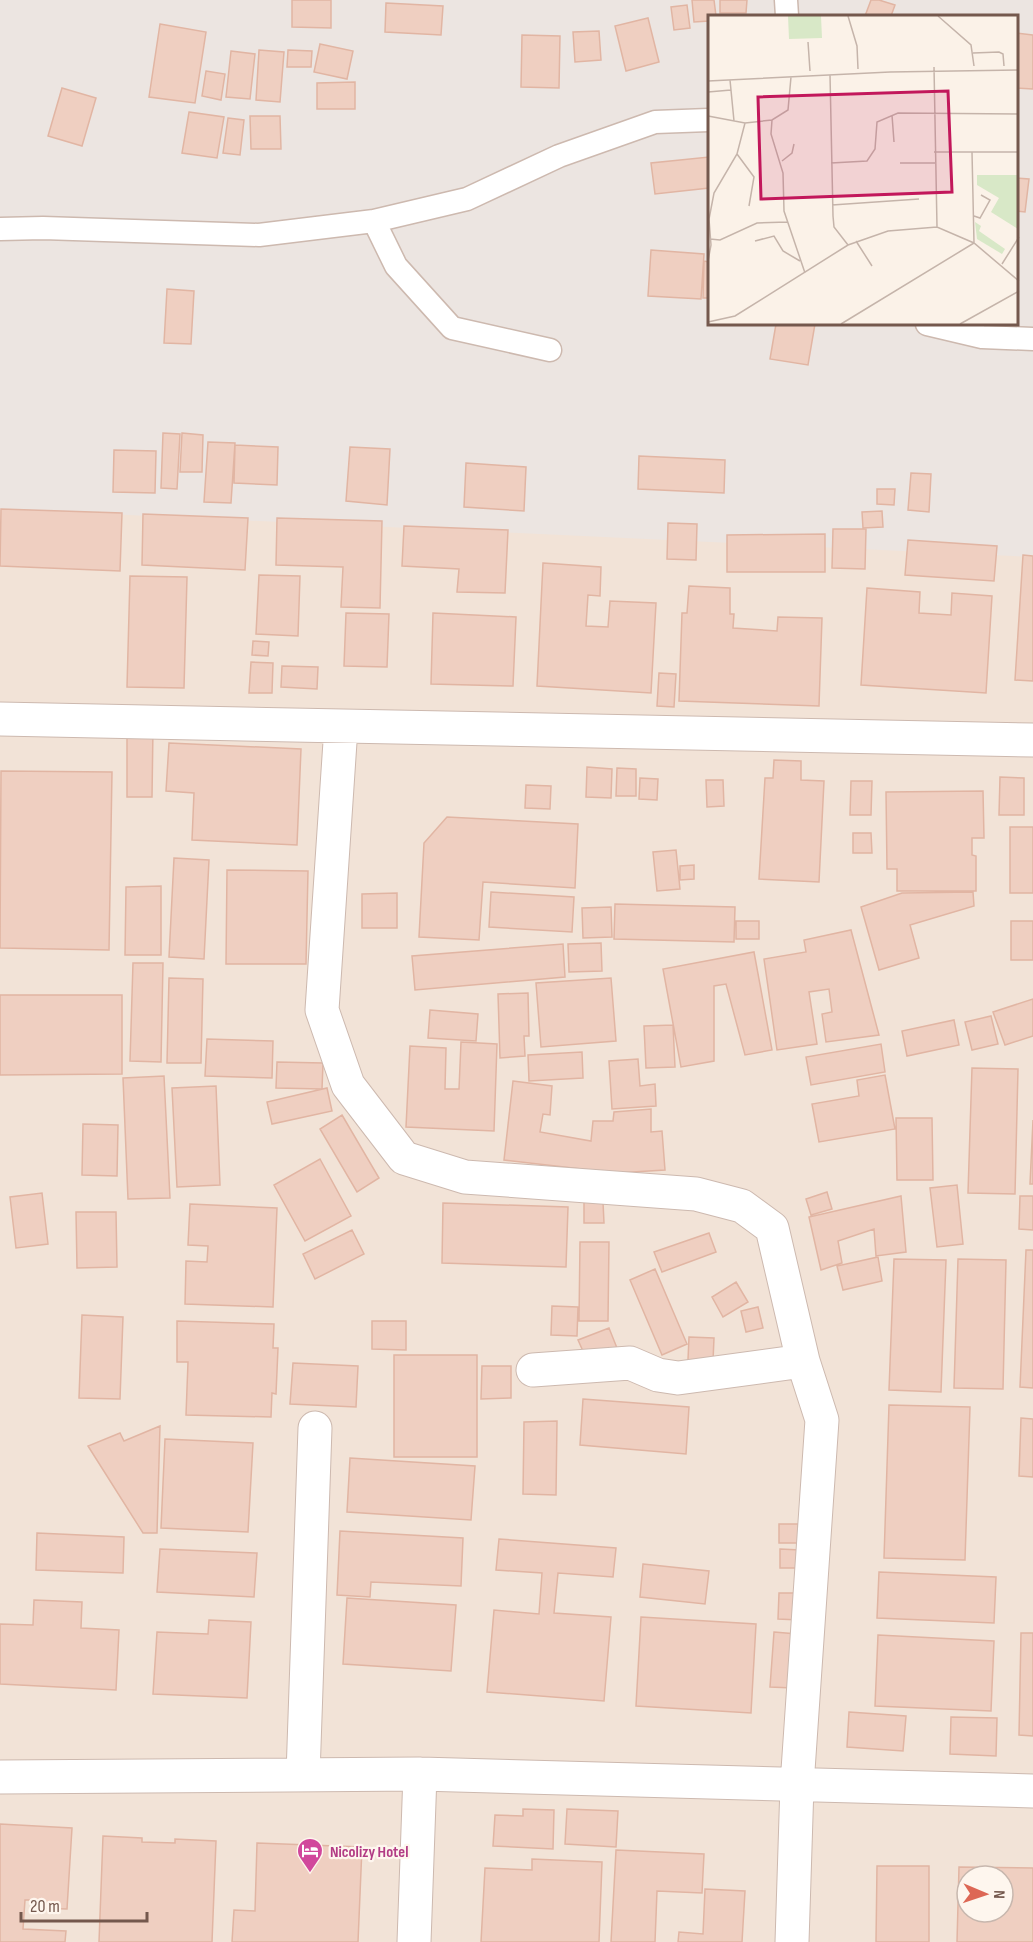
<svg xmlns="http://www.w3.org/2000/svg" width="1033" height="1942" font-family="'Sofia Sans Condensed',sans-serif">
  <rect width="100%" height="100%" fill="#fbf2e8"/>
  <!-- residential -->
  <path fill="#f2e3d7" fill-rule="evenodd" d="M0,0h1033v1942h-1033zM709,16h307v308h-307zM967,1876h36v36h-36z"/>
  <!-- industrial -->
  <path fill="#ece5e1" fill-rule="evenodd" d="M0,0h1033v557l-1033,-48zM709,16h307v308h-307z"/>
  <!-- building -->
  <path fill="#efcfc1" stroke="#e1b5a3" stroke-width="1.5" fill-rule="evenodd" d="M292,0h39v28l-39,-1z
    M692,0h22l2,16h-7v5l-15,1z
    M720,0h27l-1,13h-26z
    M871,0h8l16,5 -4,11h-26z
    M386,3l57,3 -2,29 -56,-3z
    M687,5l3,23 -16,2 -3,-23z
    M648,18l11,44 -33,9 -11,-45z
    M160,24l46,8 -11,71 -46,-6z
    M599,31l2,29 -26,2 -2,-30z
    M1016,33l17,2v54l-17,-1z
    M522,35l38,1 -1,52 -38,-1z
    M320,44l33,7 -6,28 -33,-7z
    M259,50l25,2 -4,50 -24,-2z
    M288,50l24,1 -1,16h-24z
    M231,51l24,3 -5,45 -24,-2z
    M206,71l19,3 -4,26 -19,-4z
    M355,82v27h-38v-26z
    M62,88l34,10 -14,48 -34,-10z
    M189,112l35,5 -7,41 -35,-5z
    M250,116h30l1,33h-30z
    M228,118l16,2 -4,35 -17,-2z
    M709,157v31l-54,6 -4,-31z
    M1016,178l13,1 -4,33 -9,-1z
    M651,250l53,4 -3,45 -53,-3z
    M704,261l5,1v36h-6z
    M167,289l27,2 -3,53 -27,-1z
    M776,324h39l-7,41 -38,-6z
    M163,433l17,1 -3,55 -16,-1z
    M182,433l21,2 -1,37h-22z
    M208,442l27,1 -4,60 -27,-1z
    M235,445l43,2 -1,38 -43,-2z
    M350,447l40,2 -3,56 -41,-4z
    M114,450l42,1 -1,42 -42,-1z
    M639,456l86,4 -1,33 -86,-4z
    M466,463l60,4 -2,44 -60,-4z
    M911,473l20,1 -2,38 -21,-2z
    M877,489h18l-1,16 -17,-1z
    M1,509l121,4 -2,58 -120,-5z
    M882,511l1,16 -20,1 -1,-16z
    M143,514l105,4 -3,52 -103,-5z
    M277,518l105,3 -2,87 -39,-1 2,-40 -67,-2z
    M668,523l29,1 -1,36 -29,-1z
    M404,526l104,4 -3,63 -48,-1 2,-23 -57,-3z
    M833,529h33l-1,40 -33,-1z
    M825,534v38h-98v-37z
    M908,540l89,6 -3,35 -89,-6z
    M1023,555l10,1v125l-18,-1z
    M543,563l58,4 -1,29 -12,-1 -2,31 22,1 2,-26 46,2 -5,90 -114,-7z
    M259,575l41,1 -2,60 -42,-2z
    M130,576l57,1 -3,111 -57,-1z
    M689,586l41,2v26h4l-1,14 44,3 1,-14 44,1 -3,88 -140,-5 3,-88h5z
    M867,588l53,4 -1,21 32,2 1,-22 40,3 -6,97 -125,-8z
    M346,613l43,1 -2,53 -43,-1z
    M433,613l83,4 -3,69 -82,-2z
    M253,641l16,1 -1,14 -16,-1z
    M251,662l22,1 -1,30h-23z
    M282,666l36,1 -1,22 -36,-2z
    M659,673l17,1 -2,33 -17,-1z
    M127,727l26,1 -1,69h-25z
    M169,743l132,6 -4,96 -105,-5 2,-47 -28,-2z
    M774,760l27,1v19l23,1 -5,101 -60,-3 6,-101h8z
    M587,767l25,2 -1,29 -25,-1z
    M617,768l19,1v27h-20z
    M1,771l111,1 -3,178 -109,-2z
    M1000,777l24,1v37h-25z
    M640,778l18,1 -1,21 -18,-1z
    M706,780h17l1,26 -17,1z
    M851,781h21l-1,34h-21z
    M526,785l25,1 -1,23 -25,-1z
    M983,791l1,47h-12v17l4,1v35h-79v-22h-10l-1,-77z
    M447,817l131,7 -3,64 -92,-6 -4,58 -60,-3 5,-94z
    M1010,827h23v66h-23z
    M853,833h18l1,20h-19z
    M676,850l4,39 -23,2 -4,-39z
    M174,858l35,2 -5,99 -35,-2z
    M694,865v14l-14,1v-14z
    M227,870l81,1 -2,93h-80z
    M161,886v69h-36l1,-68z
    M491,892l83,5 -2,35 -83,-5z
    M973,892l1,14 -64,19 9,33 -40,12 -18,-63 41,-14z
    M397,893v35h-35v-34z
    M615,904l120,3 -1,35 -120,-3z
    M611,907l1,30 -29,1 -1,-30z
    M736,921h23v18h-23z
    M1011,921h22v39h-22z
    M851,930l28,105 -53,7 -4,-28 10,-2 -3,-23 -20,3 8,52 -40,6 -13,-91 42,-7 -2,-12z
    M601,943l1,28 -33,1 -1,-28z
    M563,944l2,33 -150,13 -3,-34z
    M754,952l18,98 -27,5 -19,-71 -12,2v75l-33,6 -18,-98z
    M133,963h30l-2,99 -31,-1z
    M169,978l34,1 -2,84h-34z
    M611,978l5,63 -75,6 -5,-64z
    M528,993l1,43h-5l1,20 -25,2 -2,-64z
    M0,995h122v79l-122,1z
    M1033,999v37l-28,9 -12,-33z
    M430,1010l48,4 -2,27 -48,-3z
    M991,1016l7,28 -26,6 -7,-28z
    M954,1020l5,25 -52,11 -5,-25z
    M673,1025l2,42 -29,1 -2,-42z
    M207,1039l66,2 -1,37 -67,-2z
    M461,1042l36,2 -3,87 -88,-4 4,-81 36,2 -1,41h14z
    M881,1044l4,28 -74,13 -5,-28z
    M582,1052l1,26 -54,3 -1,-26z
    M638,1059l2,27 15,-2 1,22 -44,3 -3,-48z
    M277,1062l46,1 -1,26 -46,-1z
    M972,1068l46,1 -3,125 -47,-1z
    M885,1075l10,54 -76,13 -7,-38 47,-8 -2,-16z
    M164,1076l6,122 -42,1 -5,-121z
    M513,1081l39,5 -2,29 -7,-1 -3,18 51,9 2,-20h20l1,-9 37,-3v23l11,-1 3,39 -49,3 -112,-13z
    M216,1086l4,99 -43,2 -5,-99z
    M327,1088l5,23 -60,13 -5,-22z
    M342,1115l37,63 -22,14 -37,-63z
    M896,1118h36l1,62h-36z
    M1033,1120v64h-3z
    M83,1124l35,1 -1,51 -35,-1z
    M320,1159l31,57 -46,25 -31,-56z
    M957,1185l6,59 -26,3 -7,-59z
    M827,1192l5,17 -21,6 -5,-16z
    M42,1193l6,51 -32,4 -6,-51z
    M901,1196l5,56 -30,4 -2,-27 -36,12 4,22 -21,7 -12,-53z
    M1020,1196h13v34l-14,-1z
    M584,1202h19l1,21h-20z
    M443,1203l125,4 -2,60 -124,-4z
    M190,1204l87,4 -4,99 -88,-3 1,-43 21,1 1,-16 -20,-1z
    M76,1212h40l1,55 -40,1z
    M352,1230l12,24 -49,25 -12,-25z
    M709,1233l7,19 -54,20 -8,-20z
    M580,1242h29l-1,79h-29z
    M1026,1250h7v138l-13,-1z
    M878,1257l4,24 -39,9 -6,-24z
    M894,1259l52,1 -5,132 -52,-2z
    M958,1259l48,1 -3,129 -49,-1z
    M655,1269l32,75 -25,11 -32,-75z
    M736,1282l12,20 -25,15 -11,-20z
    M552,1306l26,1 -1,29 -26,-1z
    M758,1307l5,21 -17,4 -5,-21z
    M82,1315l41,2 -3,82 -41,-1z
    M177,1321l97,3 -1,24h5l-2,46 -4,-1 -1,24 -85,-2 2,-53h-11z
    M372,1321h34v29l-34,-1z
    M609,1328l8,20 -30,12 -9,-20z
    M689,1337l25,1 -1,23 -25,-1z
    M394,1355h83v102h-83z
    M293,1363l65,3 -2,41 -66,-3z
    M482,1366h29v32l-30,1z
    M583,1399l106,8 -3,47 -106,-9z
    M889,1405l81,2 -5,153 -81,-2z
    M1021,1418l12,1v58l-14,-1z
    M557,1421l-1,74 -33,-1 1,-72z
    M160,1426l-3,107h-14l-55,-87 32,-13 4,8z
    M165,1439l88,4 -5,89 -87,-4z
    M350,1458l125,8 -4,54 -124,-8z
    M779,1524h19v19h-19z
    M340,1531l123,7 -2,48 -90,-4 -1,15 -33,-2z
    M37,1533l87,4 -1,36 -87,-3z
    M499,1539l117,9 -3,29 -55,-4 -4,40 57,4 -7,84 -117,-9 7,-82 45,4 3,-41 -46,-3z
    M160,1549l97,4 -3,44 -97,-5z
    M780,1549l20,1v18h-20z
    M643,1564l66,7 -4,33 -65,-7z
    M879,1572l117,5 -2,46 -117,-5z
    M779,1593h21l-1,27 -21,-1z
    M347,1598l109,7 -5,66 -108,-7z
    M34,1600l48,2 -1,26 38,2 -3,60 -116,-6v-60l33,1z
    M641,1617l115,7 -5,89 -115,-7z
    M209,1620l42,2 -4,76 -94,-4 4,-62 51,2z
    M774,1632l23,2 -4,54 -23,-1z
    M1021,1633h12v103l-14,-1z
    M878,1635l116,6 -3,70 -116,-5z
    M849,1712l57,4 -3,35 -56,-4z
    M951,1717l46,1 -1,38 -46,-2z
    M523,1809l31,1 -1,39 -60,-3 2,-31 28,1z
    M567,1809l51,2 -2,36 -51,-3z
    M0,1824l72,4 -5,81 -30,-1 1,-8h-13l-2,29 43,2 -1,11h-65z
    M103,1836l39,2v4l33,1v-4l41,2 -4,101h-113z
    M257,1843l105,4 -4,95h-126l2,-32 21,1z
    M616,1850l88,4 -2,39 -45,-2 -2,51h-44z
    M532,1859l70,3 -3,80h-118l4,-74 47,2z
    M877,1866h52v76h-53z
    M959,1867l74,1v74h-76zM967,1876h36v36h-36z
    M705,1889l40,2 -3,51h-64l1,-10 24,2z"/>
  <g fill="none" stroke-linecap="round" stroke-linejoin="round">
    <defs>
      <path id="lane" d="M786,0l1,16
        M374,221l22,45 56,62 98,22
        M0,229l43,-1 216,7 115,-14 93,-22 92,-43 96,-34 54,-2
        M927,324l55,13 51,2"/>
      <path id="street" d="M0,719l1033,21
        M341,727l-19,283 26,75 56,73 61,19 231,17 46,12 30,22 31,133 19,59 -25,365 -5,157
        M533,1370l97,-7 28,12 20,3 125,-17
        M303,1775l12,-347
        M0,1777l420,-3 613,17
        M414,1942l6,-168"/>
    </defs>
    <!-- lane casing -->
    <use href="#lane" stroke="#cdb9af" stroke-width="25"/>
    <!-- street casing -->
    <use href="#street" stroke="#cdb9af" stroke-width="35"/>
    <!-- lane -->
    <use href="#lane" stroke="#fff" stroke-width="22"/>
    <!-- street -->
    <use href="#street" stroke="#fff" stroke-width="33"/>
  </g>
  <!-- icons -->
  <defs>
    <symbol id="hotel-pin" viewBox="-11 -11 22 30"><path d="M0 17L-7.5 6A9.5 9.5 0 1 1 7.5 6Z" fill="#d1479c" stroke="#fef6ee"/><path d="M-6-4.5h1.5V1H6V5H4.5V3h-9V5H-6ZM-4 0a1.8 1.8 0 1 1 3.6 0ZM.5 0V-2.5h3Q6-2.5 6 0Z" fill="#fff"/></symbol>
  </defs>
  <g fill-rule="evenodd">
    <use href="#hotel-pin" x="295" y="1836" width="30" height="40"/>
  </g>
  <g text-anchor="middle" stroke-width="4.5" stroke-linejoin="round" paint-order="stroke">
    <!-- hotel labels -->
    <g font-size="16" font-weight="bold" fill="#b23c85" stroke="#fef6ee" text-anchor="start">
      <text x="330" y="1857">Nicolizy Hotel</text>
    </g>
  </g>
  <!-- overview -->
  <g transform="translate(708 15)">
    <rect width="310" height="310" fill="#fbf2e8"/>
    <path d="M80,1h33l1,22 -33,1zM269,160h41v54l-27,-17 8,-14 -22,-13zM267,207l6,4 -2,5 26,18 -3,5 -25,-15z" fill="#d8e8c7"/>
    <path fill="none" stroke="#c5b4aa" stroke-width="1.5" d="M140,1l9,30 1,23M230,1l33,29 3,21M100,27l2,29M265,38l26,-1 4,2 1,12M226,52l3,160M122,60l3,141 1,11 14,18M22,65l4,41M0,66l182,-9 129,-2M0,77l23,-2M184,100l2,27M0,101l37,7 27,-3 16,-10 3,-33M64,105l-1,14 12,39 1,38 21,62M226,137h85M29,139l17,23 -5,29M74,146l10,-8 2,-9M123,148l36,-2 8,-12 2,-27 21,-9 121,1M192,148h35M124,190l87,-6M266,201l6,2 10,-18 -9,-5M2,224l10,1 37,-17 31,-1M47,226l19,-5 9,15 17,10M148,226l16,25M0,246l3,-16 -2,-26 5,-26 23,-39 8,-31M294,249l17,-27M0,307l27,-6 113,-71 40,-14 49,-4 37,16 45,38M133,309l133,-81 -2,-91M252,309l59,-33"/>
    <path fill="#c2185b" fill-opacity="0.15" stroke="#c2185b" stroke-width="3" d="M240,76l4,101 -191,7 -3,-102z"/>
    <rect width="310" height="310" fill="none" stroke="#74584d" stroke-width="3"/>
  </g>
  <!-- north arrow -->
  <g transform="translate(985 1894) rotate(92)"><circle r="28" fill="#fef6ee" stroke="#c7b7ae" stroke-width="1.5"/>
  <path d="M0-4.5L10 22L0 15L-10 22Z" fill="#dd6755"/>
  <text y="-9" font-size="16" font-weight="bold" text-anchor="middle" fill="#74584d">N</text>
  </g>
  <!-- scale -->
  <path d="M21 1912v9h126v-9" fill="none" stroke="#74584d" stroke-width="3"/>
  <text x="30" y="1912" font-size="18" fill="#74584d" stroke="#fef6ee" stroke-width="4.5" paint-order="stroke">20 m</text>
</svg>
